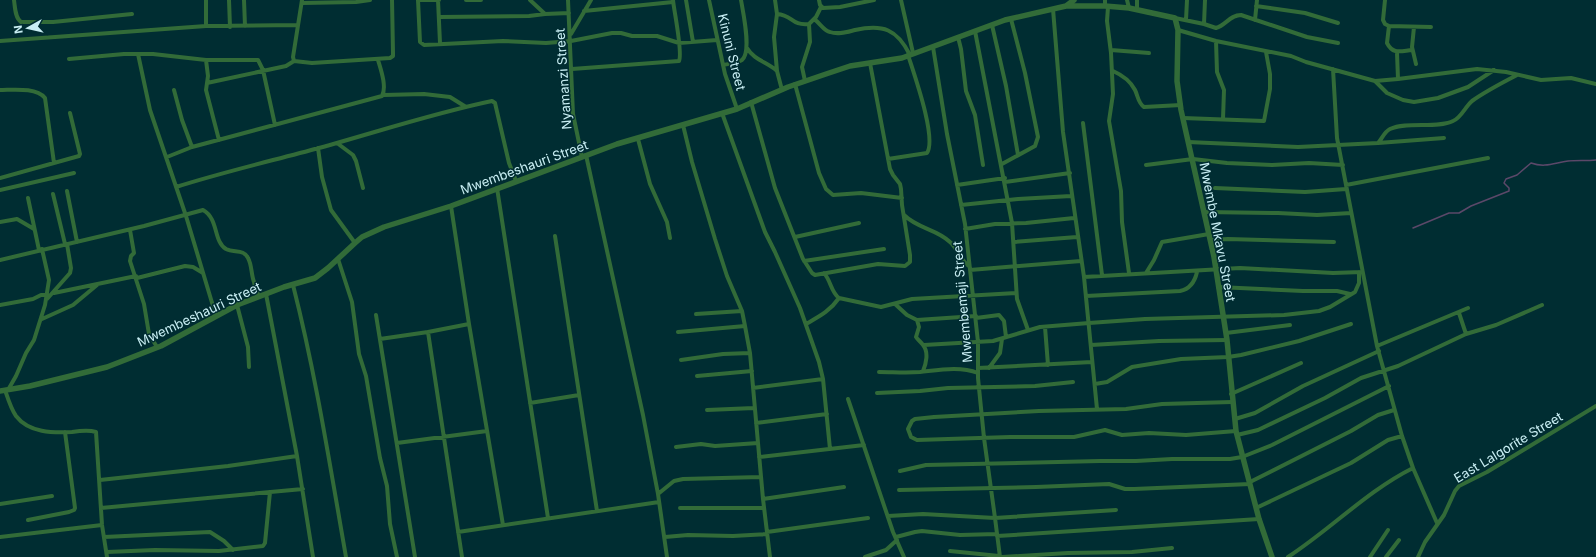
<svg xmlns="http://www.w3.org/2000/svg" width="1596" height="557" font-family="Inter,sans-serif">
  <rect width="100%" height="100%" fill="#002d32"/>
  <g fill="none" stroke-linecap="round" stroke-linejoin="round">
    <!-- stream -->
    <path stroke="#5b4869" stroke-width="1.5" d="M1413,228l36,-15h10l12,-7 38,-15v-3l-5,-5 2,-4 11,-4 14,-12c14,5 23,0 37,-2 9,-1 18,0 28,-1"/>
    <!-- minor -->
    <path stroke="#326b38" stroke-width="4" d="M14,0c1,7 1,18 7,22h32l79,-8
      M229,0l1,27
      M244,0l1,26
      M418,0l2,42 4,3 79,-4 43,2 25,-2 41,-8h9l11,3h25l22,7 38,-3
      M418,0h21
      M438,0l2,43
      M466,0h15
      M530,0l15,14
      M568,0l5,114 9,43
      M686,0l7,42
      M709,0l16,74 12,35
      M775,0l2,14 -3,23 3,34 5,19
      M819,0l1,5 3,3 17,-1 34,-7
      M901,0l12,53
      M1127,0l2,8
      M1137,0v10
      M1385,0l-2,20 2,4 4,2 42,1
      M302,3l54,-1 14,-2
      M1105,6v-6
      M1256,6l49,7 33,10
      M1108,7l-1,14 4,32 2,41 -4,27 12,70 1,31 7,51
      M1053,9l10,123 21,145 13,132
      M584,11l89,-9
      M777,14c16,1 14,12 32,10
      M440,17l89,-1 16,-2 24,-1
      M1175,18l29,6 12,4c10,-3 14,-13 25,-13l66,22 31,6
      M814,19c6,4 10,12 16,13 8,3 17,0 25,-2 28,-6 42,-1 55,25
      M1186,20l1,-20
      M1255,20l2,-20
      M1204,24l1,-24
      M992,25l14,61 12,69
      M206,26v-26
      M1389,26l-2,17c6,12 14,8 25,7
      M1414,27l-2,20 4,17
      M1178,30l38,11 75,15 15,6 69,19 12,12 16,7 11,2 24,-4 30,-11 26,-17
      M975,31l37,192 5,76 11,31
      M571,34l20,-34
      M958,37l3,12 5,42 9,24 8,50
      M0,41l206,-15 92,-1
      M1216,41l1,31 7,18 -1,29
      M933,47l14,87 18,90 13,118v36l6,60 11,80 5,39
      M747,48c7,12 20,14 30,23
      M1111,50l38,3
      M1397,53l1,26
      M138,54l12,56 36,106 30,100
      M69,59l55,-5h29l53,6h52l5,10 12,55
      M206,60l2,16 -2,14 13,50
      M294,61l-1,-4 9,-57
      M723,65c5,-1 14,-2 19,-5 10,-8 1,-48 -1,-60
      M572,69l107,-8c4,-8 -5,-50 -6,-61
      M1333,69l4,69 40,208 25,90 11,32 24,55
      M1113,71c9,4 17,9 22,19 3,6 3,13 9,17l37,-2
      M805,81l-3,-14 8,-25 -1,-18 7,-7 5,-10
      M1375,81l23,-2 79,-10 29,3 35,8 30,-2 25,6
      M207,83l79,-17 8,-5 18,2 78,-5 3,-2v-3l-1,-53
      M795,84l24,89 7,16 7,6 28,-2 41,5
      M0,90c13,0 36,-3 45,8l9,65
      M174,90l8,30 10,27
      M384,95l40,-1 26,3 16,10
      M751,102l24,86 28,71 9,14 3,2 63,-11 27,2 5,-4v-7l-8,-50 -1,-16 -1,-5 -7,-9 -3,-6 -20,-106
      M722,113l43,119 10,20 25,56 19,54 4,17 7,70
      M1183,118l81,3 6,-32v-15l-4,-22
      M1083,123l19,152
      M683,125l9,37 23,77 12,37 15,35 3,15 5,27 13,146 7,58
      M638,139l12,45 17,38 3,16
      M1188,142l110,5 80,-4c4,-4 6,-11 12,-14 17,-8 47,0 63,-8 8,-3 12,-14 19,-20 14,-10 30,-18 45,-26
      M337,143l16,12 3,6 7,27
      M1378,143l66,-5
      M318,148l4,29 9,33 24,33
      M586,155l57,260 15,79 16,-13 9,-2 78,-2
      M167,157l25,-10 190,-51c5,-9 -1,-26 -4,-36
      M888,159l39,-6c10,-15 -13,-79 -19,-98
      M1002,164l33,-18 3,-9 -13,-64 -14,-54
      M1146,165l47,-6 34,4 45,2 37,-2 34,2
      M0,178l79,-22 1,-2 -10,-41
      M1005,182l65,-9
      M957,185l48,-7
      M1346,185l142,-27
      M176,187c47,-15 95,-26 143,-39 58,-16 115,-35 173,-47l3,2 14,60 7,18
      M497,188l51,330
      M1215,188l90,4 41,-3
      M0,190l74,-17
      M67,191l10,51
      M53,194l12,50
      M28,198l11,52
      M961,205l57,-6 53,-3
      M451,206l18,118
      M1204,212l74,1 39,2 34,-2
      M904,215c14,14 33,14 46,27 8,7 10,18 19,24
      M0,222l17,-3 17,10
      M965,229l30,-5 31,-1 48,-5
      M130,230l4,23 -3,3 -1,5 14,43 5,30 8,13
      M555,236l42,275
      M795,237l64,-14
      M1210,240l18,-1 106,3
      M1014,242l63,-5
      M338,259l14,43 7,52 7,22 14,82 7,28 3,38 7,33
      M0,260l144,-34 59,-16c16,9 10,31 23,39 8,4 18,0 22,9 4,7 3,16 6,24 1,5 3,10 5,15
      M804,261l80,-12
      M970,270l111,-9
      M824,273c7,8 7,19 15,25l42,9 31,-8 104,-6
      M1146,273l8,-13 8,-18 47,-8
      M1084,277l156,-9 93,5 29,-1
      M137,278l48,-12 8,1 10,6
      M293,285c23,90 37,181 53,272
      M1218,287l85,4h34l13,3
      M54,293l82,-17
      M266,294l31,162 16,101
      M1086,296l94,-5c10,-2 15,-10 17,-19
      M47,299l23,-26 1,-5 -4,-24
      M895,304l12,11 10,5 59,-4
      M0,305l33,-6 8,-4h7
      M237,305l11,42 1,20
      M1459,313l7,21
      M696,314l46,-3
      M376,315l39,242
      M976,318l23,-3 5,6 2,16
      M42,319l31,-14 24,-20
      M917,320l2,7 -3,10c2,3 5,5 7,8 6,7 3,19 0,26
      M806,324c14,-8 24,-13 33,-26
      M1045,327l3,38
      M678,332l67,-6
      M1226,333l64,-8
      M380,339l48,-7
      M924,345l69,-4 47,-14 49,-4 56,-4 139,-4 35,-4 11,-4 25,-15 4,-9v-11
      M1091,345l68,-4 68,-1
      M1377,346l91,-38
      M681,360l42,-6 27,-1
      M978,368l114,-6
      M989,368l11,-15 2,-14
      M879,372c14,0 27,1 41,0 19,-2 40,-6 58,1
      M697,376l55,-5
      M1095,384l12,-2 25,-15 49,-8 47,-2 13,-2 58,-14 52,-17
      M753,388l70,-9
      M5,390c3,9 6,19 11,26 13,17 37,17 56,16 7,-1 17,-2 24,0l6,93 5,32
      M8,390l8,-14 10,-23 8,-13 11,-35 4,-25 -7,-31
      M877,393l43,-2 28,-3 87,-2 38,-4
      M1231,394l70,-31
      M848,399l45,133 11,25
      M1232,402l-70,2 -36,5 -87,2 -105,6 -19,2 -3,2 -4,8 3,8 6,3 93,-3h64l31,-7 17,5 27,-2 37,2 50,-4
      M530,403l49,-8
      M707,410l47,-2
      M1235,419l20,-6 48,-27 76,-35
      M756,423l71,-9
      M1237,435l21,-5 67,-32 36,-20 37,-12 68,-32 30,-9 46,-20
      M397,443l90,-12
      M676,447l25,-3 14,2 43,-3
      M759,457l105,-12
      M900,471l26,-6 174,-4h36l36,-2h58l12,-2 30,-12 117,-59
      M100,480l128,-14 69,-10
      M1250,482l101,-51 27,-16 16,-5
      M899,490l137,-3 73,-3 16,5h9l116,-5
      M658,494l9,63
      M763,499l81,-12
      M0,504l52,-8
      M101,508l202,-19
      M680,508h84
      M1256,508l95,-45 37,-23 14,-4
      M888,516l35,-2 72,4 121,-8
      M28,520l41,-8 5,-2 1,-2 -10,-76
      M458,532l201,-30
      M767,532l101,-14
      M997,536l262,-17
      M0,537l102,-12
      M104,537l106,-5 14,9 9,9
      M665,537l23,-2 45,1 34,-2
      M896,537l19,-5 7,-1 38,4 37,-1
      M950,551l49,5
      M107,552l48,-2 64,1 44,-5 2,-3 5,-51
      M462,557l-34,-225 41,-8 34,201
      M865,557l21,-7 11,-10
      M1002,557l66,-4 64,-1 40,-4
      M1288,557c43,-28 79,-66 125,-89
      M1370,557l18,-27
      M1386,557l13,-17
      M1418,557l7,-15 19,-27 11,-24 4,-5 28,-14 109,-66"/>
    <!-- tertiary -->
    <path stroke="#326b38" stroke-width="5.5" d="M1066,6h39l24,2 46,10 3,12 -1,51 4,29 33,147 13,83 9,91 23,88 13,38
      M0,391l30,-5 77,-19 54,-21 76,-41 47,-18 31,-9 13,-10 27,-25 7,-6 22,-10 67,-21 166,-62 120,-35 51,-22 38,-13 24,-8 52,-8 103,-38 61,-14 8,-6"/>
  </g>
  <g text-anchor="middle" stroke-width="3" stroke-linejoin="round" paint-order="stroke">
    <!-- street labels -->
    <g font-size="13" fill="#c9eff4" stroke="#002d32">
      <text transform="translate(732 52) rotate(76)" y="5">Kinuni Street</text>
      <text transform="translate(563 79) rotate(-94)" y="5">Nyamanzi Street</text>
      <text transform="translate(524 167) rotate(-20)" y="5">Mwembeshauri Street</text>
      <text transform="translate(1218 232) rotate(79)" y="5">Mwembe Mkavu Street</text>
      <text transform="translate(962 302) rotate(-95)" y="5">Mwembemaji Street</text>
      <text transform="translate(199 314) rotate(-25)" y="5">Mwembeshauri Street</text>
      <text transform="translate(1508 447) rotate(-31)" y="5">East Lalgorite Street</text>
    </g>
  </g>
  <!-- north arrow -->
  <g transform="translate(28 28) rotate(262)" stroke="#002d32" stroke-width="3" paint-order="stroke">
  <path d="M0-3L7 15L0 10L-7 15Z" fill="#c9eff4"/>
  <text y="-6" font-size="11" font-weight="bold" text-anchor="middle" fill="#c9eff4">N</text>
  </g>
</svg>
